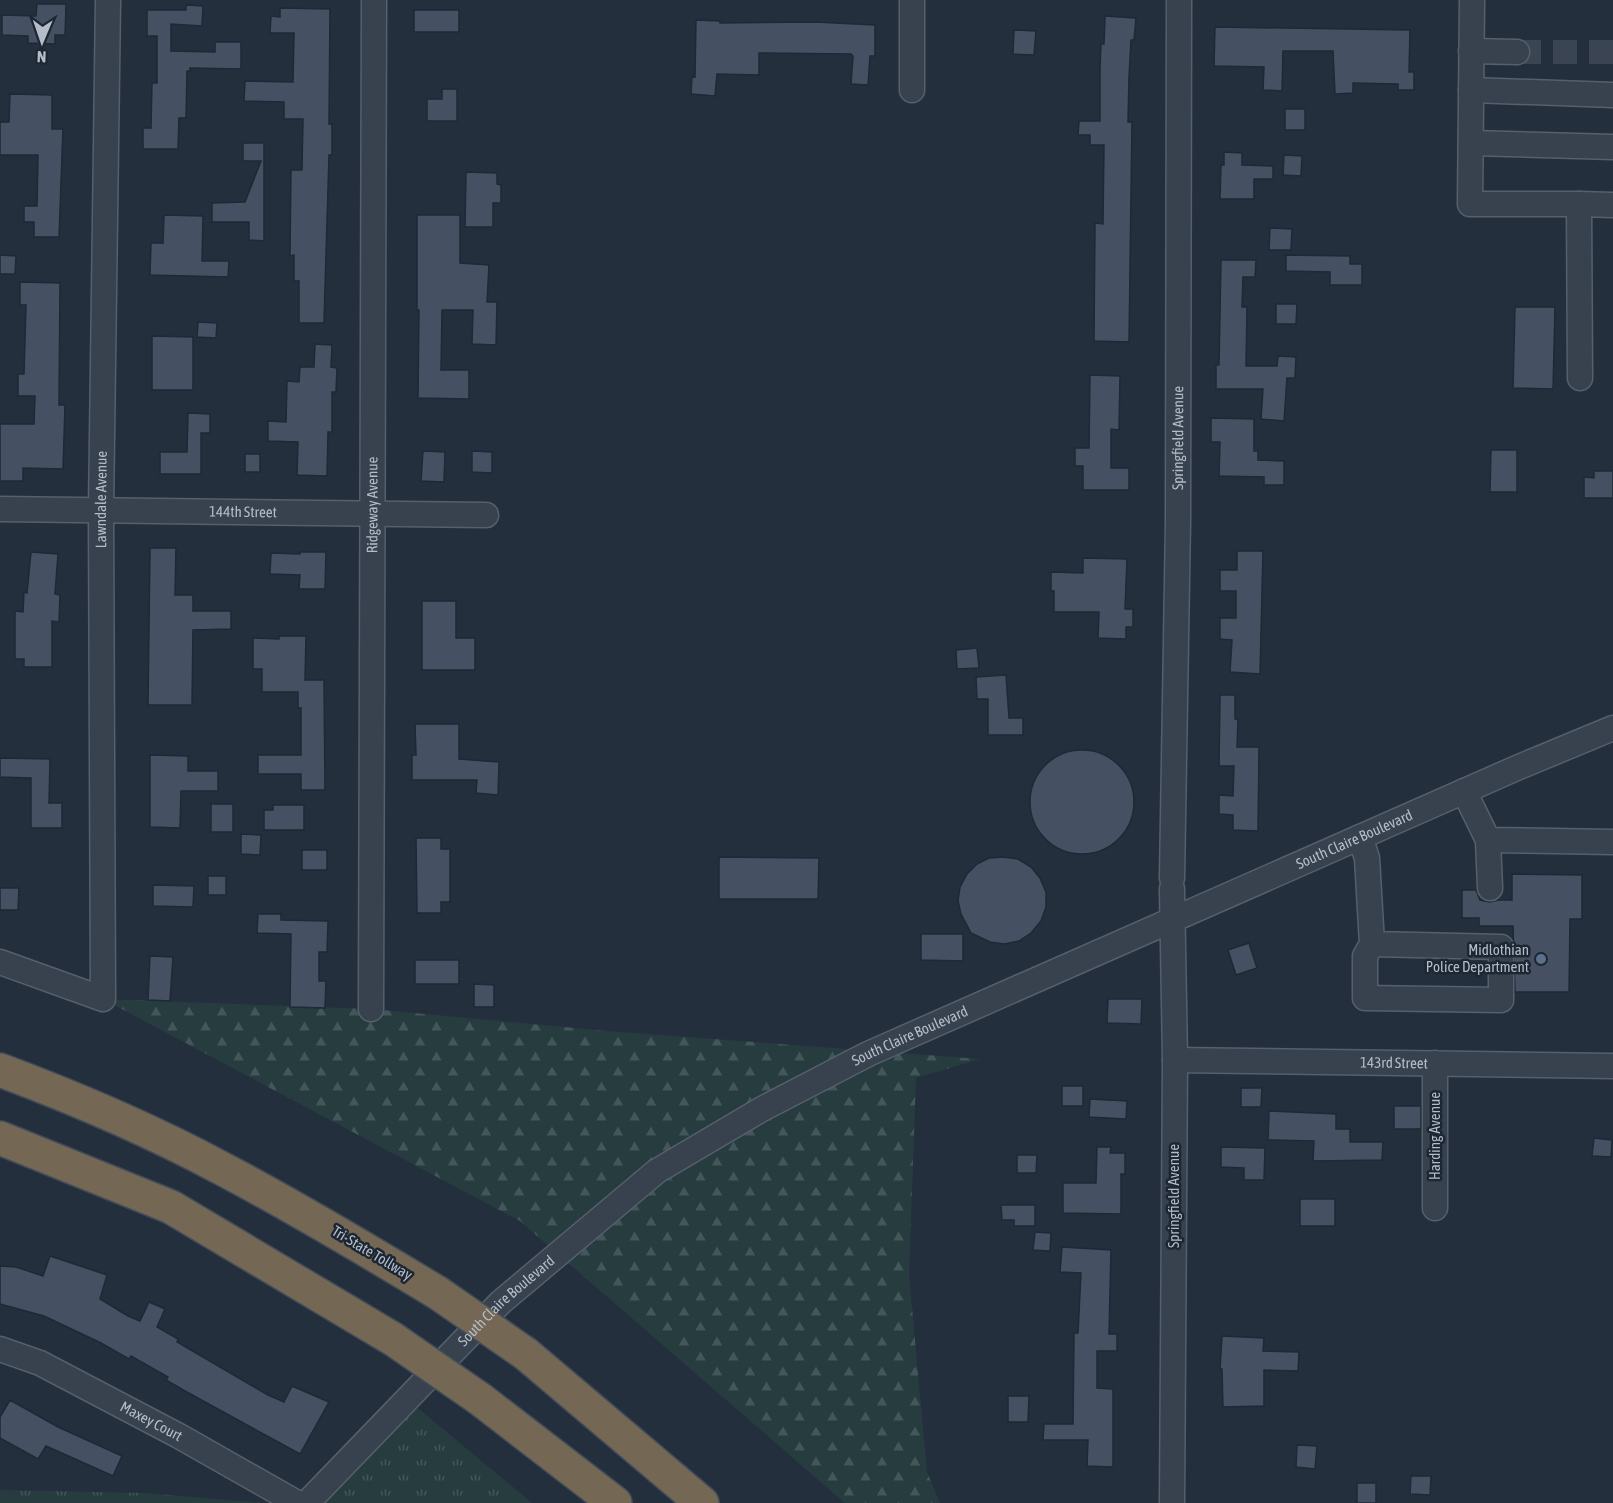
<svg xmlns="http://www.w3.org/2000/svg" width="1613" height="1503" font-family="'Asap Condensed',sans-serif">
  <defs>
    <pattern id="grass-tufts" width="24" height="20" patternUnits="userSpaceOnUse" patternTransform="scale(1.5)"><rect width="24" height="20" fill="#263c3f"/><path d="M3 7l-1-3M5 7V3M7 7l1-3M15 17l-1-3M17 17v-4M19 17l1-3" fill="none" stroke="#435659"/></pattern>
    <pattern id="forest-firs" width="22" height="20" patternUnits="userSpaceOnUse" patternTransform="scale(1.5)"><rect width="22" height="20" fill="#263c3f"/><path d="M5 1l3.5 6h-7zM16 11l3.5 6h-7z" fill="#435659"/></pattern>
  </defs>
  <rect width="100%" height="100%" fill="#242f3e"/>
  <!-- grass -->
  <path fill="url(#grass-tufts)" d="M407,1399l125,104h-225z
    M0,1490l146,3 117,10h-263z"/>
  <!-- forest -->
  <path fill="url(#forest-firs)" d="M103,999l268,10 236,22 373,28 -64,19 -7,197 18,197 13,31h-95l-325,-282z"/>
  <!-- building -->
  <path fill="#455162" stroke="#1f2835" stroke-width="1.5" d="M37,4h29l-1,31h-10v9l-27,-1v-7l-26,-1v-20l34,1z
    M186,5l17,1 -1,20 -31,-2v27l44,1v-10h26v27l-51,-1v3h-3l-1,47h-7l-1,31h-35v-21h8l1,-45h5v-47h-10v-26h39z
    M280,8l50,1 -1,115h3v31h-3l-5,168h-25v-42h-5v-26l-4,1 1,-86h11l1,-51h-19v-17l-40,-1 1,-20 48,1 1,-49h-24l1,-17 9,1z
    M414,10h45v22h-45z
    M1105,16l31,2 -2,22h-3l-2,37 -1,45h4l-3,220 -35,-1 1,-118 8,1 1,-79h-14v-10h-12l1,-14h21v-54l1,-23h3z
    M696,20l24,1v2l95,-1 60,3v31h-5l-2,29 -17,-1 2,-28 -2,-2 -92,-1v22l-42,-1 -2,22 -24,-2 1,-18 3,1z
    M1215,27l195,3 -1,42h5v18h-16v-6l-45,-1v10l-18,1 -2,-43h-50l-1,40 -19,-1 1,-23 -50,-1z
    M1014,30l22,1 -2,24 -21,-1z
    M442,89h15v32h-30v-22h15z
    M10,94l42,1v34h11l-4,108h-25v-15h-10v-16h13l1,-51h-38v-33h9z
    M1285,109h20v21h-20z
    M243,143h21v98l-15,-1v-18h-37v-19l33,-1 16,-41h-18z
    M1224,152l18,1v12l31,1v13h-19v20h-34l1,-34h3z
    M1284,155l18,1 -1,20 -18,-1z
    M466,172l31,1v11l4,1v18h-8v24h-28z
    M164,215l39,1 -1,45h27l-1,16 -78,-2 1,-32h12z
    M417,215h43v48l29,2 -2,37h10l-1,43 -24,-1 1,-34h-31l-1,60h28v29l-51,-1 1,-88h-2z
    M1270,228l22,1 -1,21h-22z
    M0,255l16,1 -1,18h-15z
    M1286,255l64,1v8h12v21h-32v-13l-44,-1z
    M1221,260h35l-1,17h-12l-1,30h5l-1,59h31l1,-10 18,1 -1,21h-8l-3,43 -23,-2 2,-30h-47v-24h3z
    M20,282l40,1 -1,122h6l-2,64 -40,-1v13h-23v-57h34l1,-28h-17v-22h6l2,-69h-6z
    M1276,304h21l-1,20h-20z
    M1515,307h40l-2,82 -40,-1z
    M198,322l19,1 -1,15 -19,-1z
    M152,336l41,1v53h-41z
    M315,344l17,1 -1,22 6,1 -1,24h-4v40h-4l-1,44 -30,-1 1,-33 -30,-1v-20l18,1 1,-41 12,1 1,-15h14z
    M1090,375l30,1 -1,54 -8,-1v39h18v22h-46v-24h-8v-18h14z
    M188,413l22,1v19h-9v41h-41v-22h27z
    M1211,418l43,1v32h4v9l26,1v24h-20v-8l-45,-1 1,-34h-9z
    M1491,450h26v42h-27z
    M423,451l22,1 -1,30 -23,-1z
    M472,451l20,1v21l-20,-1z
    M245,454h15v18h-15z
    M1594,471h19v27h-29v-21l10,1z
    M150,548h26l-1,47h18v16h38v18l-38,1 -1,75h-44z
    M1237,551h26l-3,123 -30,-2 2,-32 -12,-1v-21h16v-27h-16v-21h17z
    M31,552l27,2 -3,40 5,1 -1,27 -7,-1v46h-28v-8h-9v-48l8,1 1,-20 3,1z
    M300,552h26l-1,37h-26l1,-14 -30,-1 1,-21 29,1z
    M1083,558l44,1 -2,50h8v18h-7v12l-28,-1 1,-26h-45v-21h-3v-19l32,1z
    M422,601h34v37h19v32h-53z
    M279,636h27l-1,44h19l1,110h-24v-16h-43v-19h43v-47h-3v-16h-36v-23h-9v-31l26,1z
    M977,648l2,20 -22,1 -1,-19z
    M1006,675l3,43h14v17h-35v-36h-11l-1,-22z
    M1220,695h15v24h3l-1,28h22l-1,84 -25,-1v-15l-14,-1v-19l14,1 1,-30h-15z
    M415,724h44v35l40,3 -1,33 -22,-2 1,-13h-65v-25h4z
    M1030 802a52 52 0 1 1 104 0a52 52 0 1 1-104 0Z
    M150,755l38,1v15h30v20h-37l-1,37 -30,-1z
    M0,758l50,1 -1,44h13v25h-31v-50l-31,-1z
    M211,804h22v28h-22z
    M273,805h31v25h-40v-20h9z
    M241,834l20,1 -1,20 -19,-1z
    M416,838h25v11h9v53h-9v11h-24z
    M302,850h25v20h-25z
    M719,857l100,1 -1,41h-99z
    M1003,857l15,2 13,8 9,11 6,14v15l-5,14 -10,12 -12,8 -15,3 -14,-2 -19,-9 -10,-19 -3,-13 2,-14 7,-13 10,-10 12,-6z
    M1512,874l70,1v44h-12l-1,73h-54l-2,-66h-34v-8h-17v-28h14l4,10 10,2 8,-2h14z
    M208,876h18v19h-18z
    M153,885l41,1 -1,21 -40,-1z
    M0,888h19l-1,22h-18z
    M258,914h23v6l47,1 -1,31h-8v29h7l-1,27 -35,-1 1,-73 -34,-1z
    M921,934h42v27l-42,-1z
    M1249,943l8,25 -21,7 -8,-25z
    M150,956l23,1 -3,44 -22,-1z
    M415,960h44v24h-44z
    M474,984l20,1v22h-20z
    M1108,999h34l-1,25 -34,-1z
    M1062,1086h21v20h-21z
    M1241,1088h21l-1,19h-20z
    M1090,1099l37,2 -1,18 -37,-2z
    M1394,1106h27v23h-27z
    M1269,1111l67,3v15h14v13h33l-1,18 -69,1 1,-20 -46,-1z
    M1594,1138l18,2 -1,17 -19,-1z
    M1097,1147h14l-1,6h15v21h-4v40l-58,-1v-30h33z
    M1221,1147l44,1 -1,32h-20v-12l-23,-1z
    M1017,1155h20l-1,18h-19z
    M1300,1199h35v27h-35z
    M1001,1205h34v21h-21v-6h-12z
    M1035,1232l16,1 -1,18 -17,-1z
    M1062,1247l49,3 -2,84h8v17h-20v37l16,1v78l-26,-1 1,-26h-45l1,-16h29l1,-91h4l3,-60 -21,-1z
    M50,1256l57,19 -7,24 28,17 12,5 9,-19 16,7 -8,18 21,12 -1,3 91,53 16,7 8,-16 37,16 -29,52 -115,-63 -19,-11 2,-3 -37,-21 -2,3 -28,-16 -57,-27 -44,-12v-38l16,1 27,9z
    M1222,1336l42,2 -1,13 36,1 -1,19 -34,-1v36l-41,1 -1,-38h-2z
    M1008,1396h21l-1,26h-20z
    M10,1400l48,27 64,29 -9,20 -67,-30 -8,13 -38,-21v-21z
    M1297,1445l20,1 -2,23 -19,-2z
    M1411,1476h20l-1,19 -20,-1z
    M1357,1483h19v20h-19z"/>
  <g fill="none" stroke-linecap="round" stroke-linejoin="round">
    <!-- minor-tunnel -->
    <path stroke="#3a4453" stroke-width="24" stroke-dasharray="24 12" stroke-linecap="butt" d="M1517,52h96"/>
    <defs>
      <g id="minor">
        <path d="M1472,0l-2,204h109l1,174"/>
        <path d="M1471,51l46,1"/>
        <path d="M912,90v-90"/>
        <path d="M1471,90l142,5"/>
        <path d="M1471,143l142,4"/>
        <path d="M1579,204l34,1"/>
        <path id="s1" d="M0,509l486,6"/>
        <path d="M1464,791l24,49 125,2"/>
        <path d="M1360,837l7,21 5,86 -7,12v42l136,2v-53l-129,-3"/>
        <path d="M1488,840l2,48"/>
        <path id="s2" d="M1172,878l6,-357 1,-521"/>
        <path d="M1172,889l3,171 -3,443"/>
        <path id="s3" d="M0,962l103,37 -2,-489 7,-510"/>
        <path id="s4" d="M371,1009l3,-1009"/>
        <path id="s5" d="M1175,1060l438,6"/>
        <path d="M1435,1208v-145"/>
        <path id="s6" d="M0,1349l40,14 139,73 118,67"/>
        <path id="s7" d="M307,1503l194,-201 156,-131 105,-62 106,-55 651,-287 94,-39"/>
      </g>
      <path id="highway" d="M0,1070c75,28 150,60 221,98 74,39 146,82 217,125
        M0,1138l171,69 222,132
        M526,1354l176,149
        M480,1399l135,104"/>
    </defs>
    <!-- minor casing -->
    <use href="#minor" stroke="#565f6c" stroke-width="27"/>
    <!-- highway casing -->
    <use href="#highway" stroke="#434c59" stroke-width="36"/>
    <!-- minor -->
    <use href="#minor" stroke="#38414e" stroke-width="24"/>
    <!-- highway -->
    <use href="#highway" stroke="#746855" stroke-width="33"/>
    <defs>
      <path id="highway-bridge" d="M438,1293l88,61
        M393,1339l87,60"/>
    </defs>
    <!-- highway-bridge casing -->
    <use href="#highway-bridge" stroke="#434c59" stroke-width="36" stroke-linecap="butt"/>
    <!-- highway-bridge -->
    <use href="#highway-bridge" stroke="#746855" stroke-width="33"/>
  </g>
  <!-- markers -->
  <circle fill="#5c6f8a" stroke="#1d2633" stroke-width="2" cx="1541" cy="959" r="6"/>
  <g text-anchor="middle" stroke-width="5" stroke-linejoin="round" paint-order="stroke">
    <!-- street labels -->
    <g font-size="15" fill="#b4bcc9" stroke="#1d2633">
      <text dy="5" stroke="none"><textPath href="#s2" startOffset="440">Springfield Avenue</textPath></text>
      <text dy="5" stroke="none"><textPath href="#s3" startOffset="609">Lawndale Avenue</textPath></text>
      <text dy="5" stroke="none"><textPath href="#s4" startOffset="504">Ridgeway Avenue</textPath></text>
      <text dy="5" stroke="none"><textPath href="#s1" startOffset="243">144th Street</textPath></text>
      <text dy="5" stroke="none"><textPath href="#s7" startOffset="1256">South Claire Boulevard</textPath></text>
      <text dy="5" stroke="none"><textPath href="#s7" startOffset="770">South Claire Boulevard</textPath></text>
      <text dy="5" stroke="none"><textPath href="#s5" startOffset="219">143rd Street</textPath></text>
      <text transform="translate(1435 1136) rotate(-90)" y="5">Harding Avenue</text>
      <text transform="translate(1174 1196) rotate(-90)" y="5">Springfield Avenue</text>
      <text transform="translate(372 1253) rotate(31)" y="5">Tri-State Tollway</text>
      <text dy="5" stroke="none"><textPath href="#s7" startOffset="284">South Claire Boulevard</textPath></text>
      <text dy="5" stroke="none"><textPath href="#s6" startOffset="168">Maxey Court</textPath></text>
    </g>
    <!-- poi labels -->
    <g font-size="15" fill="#b4bcc9" stroke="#1d2633" text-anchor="end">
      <text x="1529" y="955">Midlothian<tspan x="1529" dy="17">Police Department</tspan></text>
    </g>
  </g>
  <!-- north arrow -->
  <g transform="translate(42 42) rotate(182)" stroke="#1d2633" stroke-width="4.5" paint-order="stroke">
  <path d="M0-4.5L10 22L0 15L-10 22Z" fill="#b4bcc9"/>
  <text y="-9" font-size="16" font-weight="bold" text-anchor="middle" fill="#b4bcc9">N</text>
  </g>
</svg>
